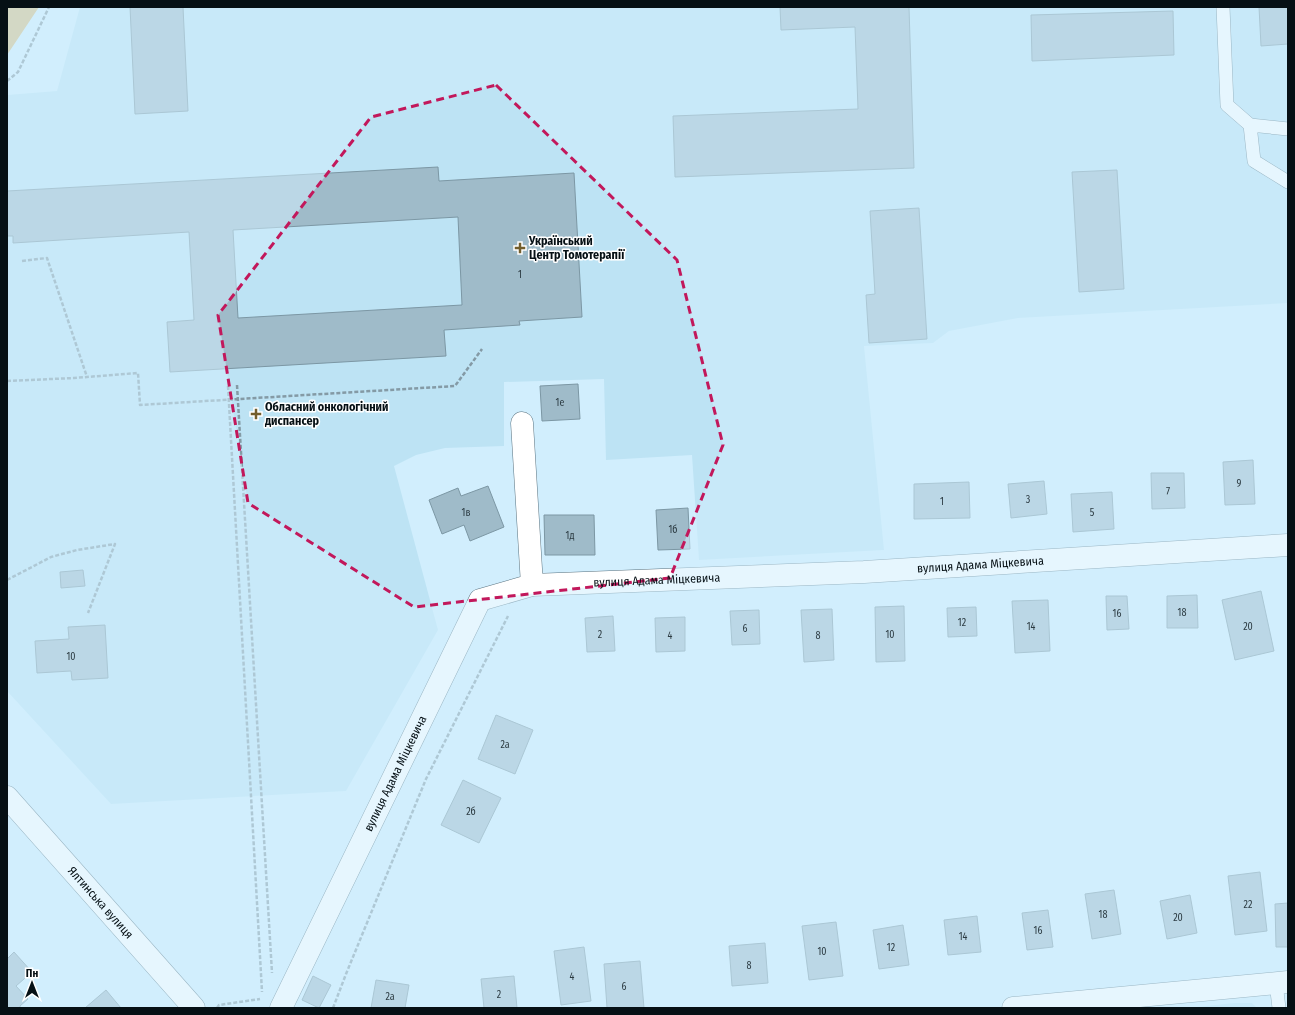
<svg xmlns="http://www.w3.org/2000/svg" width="1295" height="1015" font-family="'Fira Sans Condensed',sans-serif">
  <rect width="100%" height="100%" fill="#d1eefd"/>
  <!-- built -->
  <path fill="#bde3f4" d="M80,7h1208v296l-270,15 -69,13 -16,12 -69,3 20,204 -185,10 -7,-105 -86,5 -2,-81 -100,3v64l-59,2 -29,7 -22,11 44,164 -92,161 -235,13 -104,-113v-596l50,-4z
    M1234,1003h18l5,5h-70z"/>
  <!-- green -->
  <path fill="#d6bc80" d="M7,7h32l-32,48z"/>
  <!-- building -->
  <path fill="#9fbbc9" stroke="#7c97a4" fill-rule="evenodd" d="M130,7h53l5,104 -53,3z
    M780,7h129l5,161 -239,9 -2,-61 185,-7 -3,-82 -74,3z
    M1259,7h29v37l-27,2z
    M1173,11l1,44 -142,6 -1,-46z
    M438,167l1,14 135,-8 8,144 -63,4 1,4 -76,5 2,26 -276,16 -3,-50 27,-2 -5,-88 -176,11v-7h-6v-45zM458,217l4,88 -224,13 -5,-88z
    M1117,170l7,119 -45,3 -7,-120z
    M919,208l8,131 -58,4 -3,-48 9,-1 -5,-83z
    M578,384l2,35 -38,2 -2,-35z
    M1253,460l2,44 -30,1 -2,-43z
    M1151,473h33l1,35 -33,1z
    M1044,481l3,33 -36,4 -3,-34z
    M969,482l1,36 -56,1v-35z
    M488,486l16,41 -34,14 -6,-16 -22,9 -13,-34 29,-12 3,8z
    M1112,492l2,37 -41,3 -2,-38z
    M688,508l2,41 -32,1 -2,-40z
    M544,515h50l1,40h-50z
    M83,570l2,16 -24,2 -1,-16z
    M1261,591l13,60 -39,9 -13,-60z
    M1197,595l1,33h-31v-32z
    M1106,596h21l2,33 -22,1z
    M1048,600l2,51 -35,2 -3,-52z
    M904,606l1,55 -29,1 -1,-55z
    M976,607l1,29 -29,1 -1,-29z
    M832,609l2,51 -30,2 -3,-52z
    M759,610l1,34 -28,1 -2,-34z
    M613,616l2,35 -28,1 -2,-34z
    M685,617v34l-29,1 -1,-34z
    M105,625l3,53 -36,2 -1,-9 -34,2 -2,-32 34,-2 -1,-12z
    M496,715l37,15 -18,44 -37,-15z
    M463,780l38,18 -22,45 -38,-18z
    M1260,872l7,59 -32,4 -7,-59z
    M1114,890l7,44 -29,5 -7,-45z
    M1190,895l7,38 -30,6 -7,-38z
    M1288,903v44h-12l-1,-43z
    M1048,910l5,37 -26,3 -5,-37z
    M977,916l4,36 -33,3 -4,-35z
    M836,922l7,54 -34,4 -7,-54z
    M903,925l6,40 -30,4 -6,-39z
    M765,943l3,40 -36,3 -3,-40z
    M584,947l7,54 -30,4 -7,-54z
    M14,952l18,20 -16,14 12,13 -8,7v2h-13v-49z
    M640,961l4,47h-37l-3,-44z
    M313,976l18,9 -12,23 -17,-8z
    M514,976l3,32h-33l-3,-29z
    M376,980l33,5 -4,23h-34z
    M106,990l15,18h-36z"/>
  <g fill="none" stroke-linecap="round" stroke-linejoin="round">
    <defs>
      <path id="service" d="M1223,7l4,98 23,20 38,4
        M1250,125l4,36 34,21
        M1276,983l3,25"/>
      <g id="minor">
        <path d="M522,423l10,162"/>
        <path id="s1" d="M281,1008l199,-408 52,-15 332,-13 424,-27"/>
        <path d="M1013,1008l275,-26"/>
      </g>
      <g id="tertiary">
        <path id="s2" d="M7,797l187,211"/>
      </g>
    </defs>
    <!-- service casing -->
    <use href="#service" stroke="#597380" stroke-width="14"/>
    <!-- minor casing -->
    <use href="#minor" stroke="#597380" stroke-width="23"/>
    <!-- tertiary casing -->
    <use href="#tertiary" stroke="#597380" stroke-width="23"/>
    <!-- path -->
    <path stroke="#849aa5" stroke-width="2.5" stroke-dasharray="4 2" stroke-linecap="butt" d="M7,81l11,-9 31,-65
      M22,261l25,-3 40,119
      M7,381l67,-3 64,-5 2,32 315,-19 27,-37
      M237,385l35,588
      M228,386l34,606
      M7,580l44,-23 26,-7 38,-6 -27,69
      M217,1008l2,-3 41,-6
      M333,1008l13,-34 80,-195 82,-163"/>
    <!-- service -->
    <use href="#service" stroke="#fff" stroke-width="13"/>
    <!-- minor -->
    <use href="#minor" stroke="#fff" stroke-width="22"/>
    <!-- tertiary -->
    <use href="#tertiary" stroke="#fff" stroke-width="22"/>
  </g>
  <!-- marked area -->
  <path d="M0 0H1295V1015H0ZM496,85l181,175 46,185 -53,133 -256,29 -166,-104 -30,-188 153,-198z" fill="#d1eefd" fill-opacity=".55" fill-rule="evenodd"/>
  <path fill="none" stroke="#c2185b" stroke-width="3" stroke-dasharray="8 5" stroke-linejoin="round" d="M496,85l181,175 46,185 -53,133 -256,29 -166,-104 -30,-188 153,-198z"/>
  <!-- markers -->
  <g fill="#725e2d" stroke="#fff" stroke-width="1.5">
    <path d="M518 242h4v4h4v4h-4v4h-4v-4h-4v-4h4z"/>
    <path d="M254 408h4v4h4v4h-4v4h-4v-4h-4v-4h4z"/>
  </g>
  <g text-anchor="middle" stroke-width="3" stroke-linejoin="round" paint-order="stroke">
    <!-- number labels -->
    <g font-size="10" fill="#2c3b42">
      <text x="520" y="278">1</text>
      <text x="560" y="406">1е</text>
      <text x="1239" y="487">9</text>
      <text x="1168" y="495">7</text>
      <text x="1028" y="503">3</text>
      <text x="942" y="505">1</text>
      <text x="466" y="516">1в</text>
      <text x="1092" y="516">5</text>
      <text x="673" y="533">1б</text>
      <text x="570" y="539">1д</text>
      <text x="1182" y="616">18</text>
      <text x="1117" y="617">16</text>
      <text x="962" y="626">12</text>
      <text x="1031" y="630">14</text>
      <text x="1248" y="630">20</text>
      <text x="745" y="632">6</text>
      <text x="600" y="638">2</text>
      <text x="890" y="638">10</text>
      <text x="670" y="639">4</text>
      <text x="818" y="639">8</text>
      <text x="71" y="660">10</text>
      <text x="505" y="748">2а</text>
      <text x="471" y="815">2б</text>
      <text x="1248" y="908">22</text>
      <text x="1103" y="918">18</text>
      <text x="1178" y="921">20</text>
      <text x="1038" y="934">16</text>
      <text x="963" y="940">14</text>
      <text x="891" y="951">12</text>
      <text x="822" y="955">10</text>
      <text x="749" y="969">8</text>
      <text x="572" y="980">4</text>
      <text x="624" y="990">6</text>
      <text x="499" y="998">2</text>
      <text x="390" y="1000">2а</text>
    </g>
    <!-- poi labels -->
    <g font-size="12" font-weight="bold" fill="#061015" stroke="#fff" text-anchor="start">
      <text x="529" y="245">Український<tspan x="529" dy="14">Центр Томотерапії</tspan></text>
      <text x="265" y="411">Обласний онкологічний<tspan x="265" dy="14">диспансер</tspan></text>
    </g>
    <!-- street labels -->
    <g font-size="12" fill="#061015" stroke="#fff">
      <text dy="4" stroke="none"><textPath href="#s1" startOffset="957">вулиця Адама Міцкевича</textPath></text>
      <text dy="4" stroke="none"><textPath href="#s1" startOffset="633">вулиця Адама Міцкевича</textPath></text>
      <text dy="4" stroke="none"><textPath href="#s1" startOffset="261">вулиця Адама Міцкевича</textPath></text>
      <text dy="4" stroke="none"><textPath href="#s2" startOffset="141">Ялтинська вулиця</textPath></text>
    </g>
  </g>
  <!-- border -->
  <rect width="1295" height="1015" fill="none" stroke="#061015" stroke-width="16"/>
  <!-- north arrow -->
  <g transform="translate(32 983)" stroke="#ffffff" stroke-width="3" paint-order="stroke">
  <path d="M0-3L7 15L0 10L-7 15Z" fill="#061015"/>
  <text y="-6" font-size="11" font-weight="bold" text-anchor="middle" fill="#061015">Пн</text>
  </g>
</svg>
